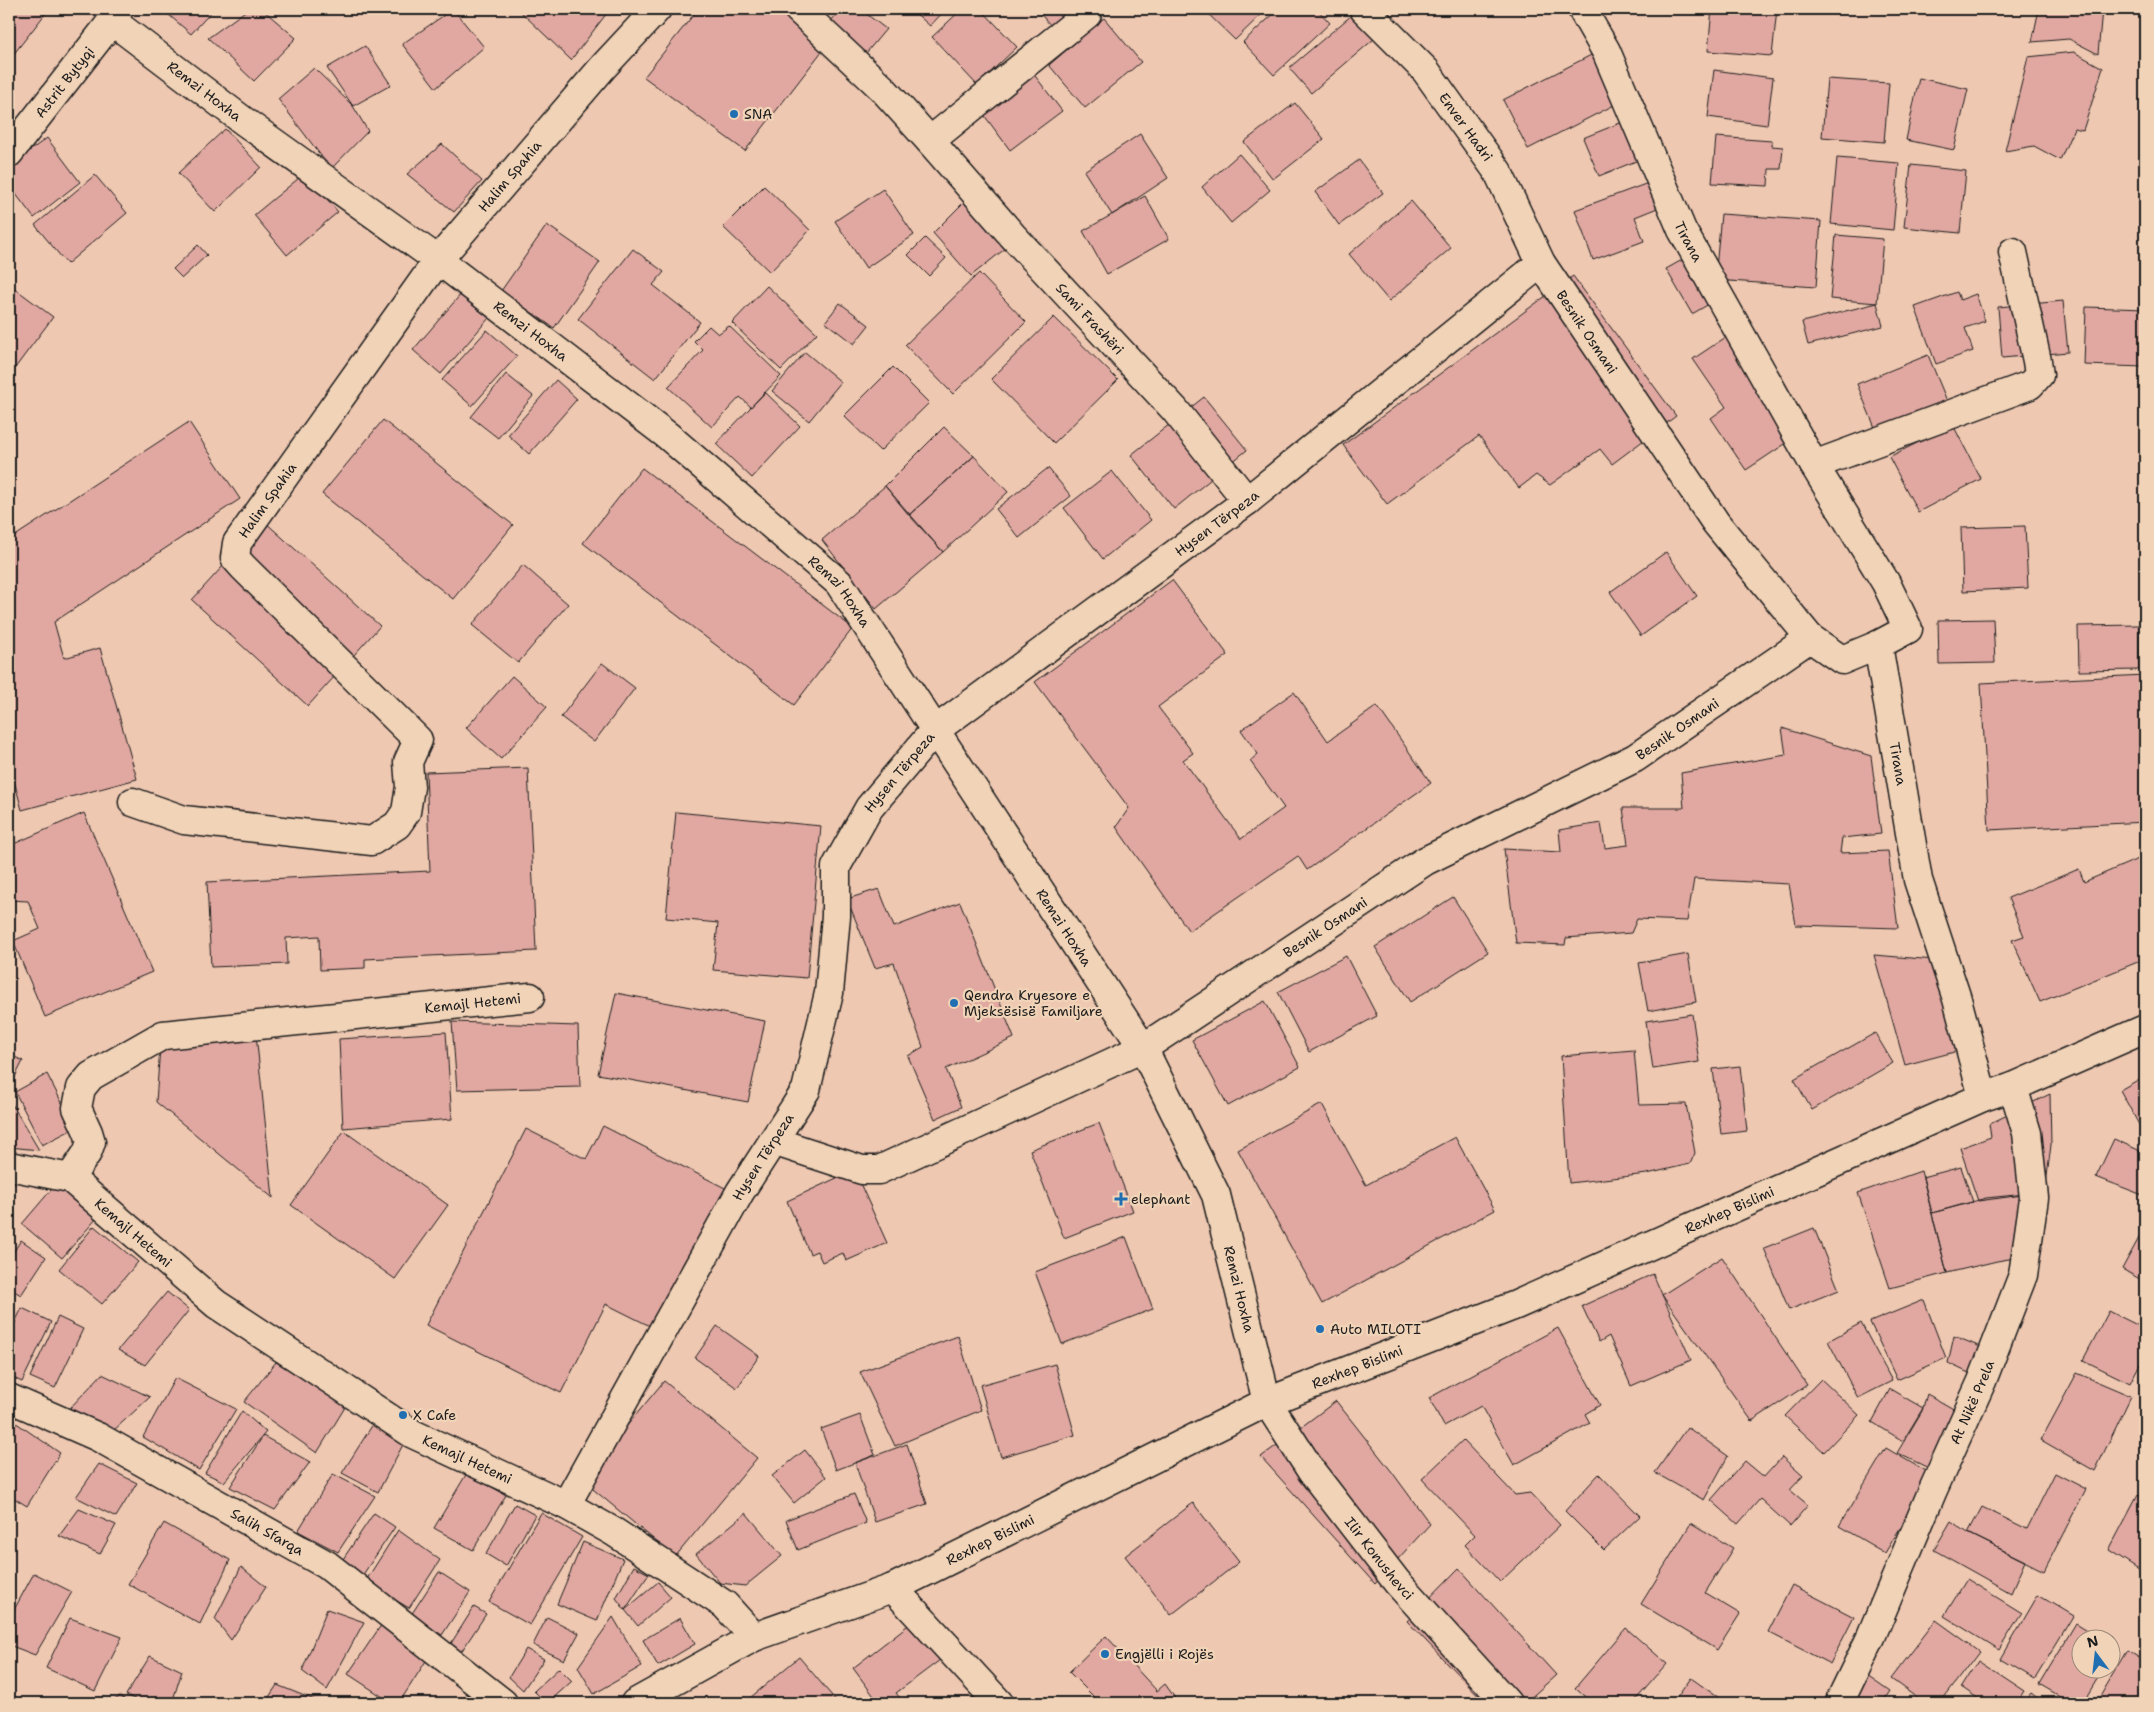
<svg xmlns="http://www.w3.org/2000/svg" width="2154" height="1712" font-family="'Shantell Sans',sans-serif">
  <rect width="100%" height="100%" fill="#efc8b2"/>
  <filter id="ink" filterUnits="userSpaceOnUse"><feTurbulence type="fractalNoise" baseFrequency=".02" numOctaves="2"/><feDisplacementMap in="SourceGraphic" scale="10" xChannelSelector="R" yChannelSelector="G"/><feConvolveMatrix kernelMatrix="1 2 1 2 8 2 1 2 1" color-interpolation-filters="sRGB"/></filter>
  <g filter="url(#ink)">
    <!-- building -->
    <path fill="#e1a8a1" stroke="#1c1c1c" d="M9,9h40l-40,51z
      M162,9h52l-23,25z
      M248,9h14l34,29 -42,43 -46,-43z
      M453,9l31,38 -48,41 -34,-44z
      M518,9h92l-39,51z
      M698,9h91l40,33 -84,109 -101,-74z
      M841,9h19l26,20 -24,29 -36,-31z
      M911,9h35l-16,17z
      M962,9h19l36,38 -40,38 -45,-48z
      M1036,9h36l-20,18z
      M1203,9h64l-32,31z
      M1279,9h38l13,14 -56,52 -31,-33z
      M1359,9l22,24 -70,60 -22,-25z
      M1712,9h65l-5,47 -64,-5z
      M2039,9h63l-4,45 -29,-15 -37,3z
      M1104,18l37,44 -56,46 -36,-43z
      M365,46l26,39 -38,21 -26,-38z
      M1599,51l25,49 -96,49 -25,-49z
      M2074,52l29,16 -20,62 -9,-2 -14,32 -26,-14 -29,5 23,-94z
      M314,68l39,38 15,25 -37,38 -53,-70z
      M1714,70l59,8 -6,47 -59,-8z
      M1032,72l30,39 -52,39 -29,-39z
      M1919,78l49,11 -14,61 -48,-10z
      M1827,79l62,4 -5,59 -62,-5z
      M1295,103l29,36 -51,40 -29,-37z
      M1630,119l16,38 -47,19 -16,-38z
      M225,129l36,38 -46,45 -37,-39z
      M1140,134l28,44 -56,37 -28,-44z
      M1716,137l56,4v5l11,1 -2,22h-12l-1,17 -56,-3z
      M47,138l33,44 -46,36 -25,-33v-19z
      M442,144l40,37 -28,31 -47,-38z
      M1239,154l31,36 -39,33 -29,-36z
      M1837,158l62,5 -6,67 -62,-6z
      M1359,160l24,33 -44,32 -24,-33z
      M1911,165l55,6 -6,62 -56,-6z
      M305,173l33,39 -51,43 -33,-40z
      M95,175l32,38 -60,51 -32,-39z
      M1651,182l9,25 -25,10 9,24 -51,19 -18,-50z
      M764,186l46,44 -40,42 -47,-45z
      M883,189l31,46 -48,33 -31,-47z
      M1145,196l24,43 -62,35 -24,-43z
      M965,201l41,47 -35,28 -38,-43z
      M1411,201l40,47 -62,53 -40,-47z
      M1721,214l100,7 -5,66 -101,-7z
      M547,225l53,37 -46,66 -53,-37z
      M1836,235l47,4 -6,64 -47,-4z
      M925,238l21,20 -17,18 -21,-21z
      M198,245l9,10 -25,23 -9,-9z
      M633,249l31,23 -11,13 47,37 -45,57 -77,-60z
      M1691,255l25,45 -24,14 -26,-45z
      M979,273l47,49 -73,72 -48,-49z
      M1573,276l103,140 -64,48 -12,-15 -50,36 -14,-10 -17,13 -40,-52 -92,68 -44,-59z
      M9,284l44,33 -44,59z
      M767,286l50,47 -36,37 -49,-47z
      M1957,292l3,8 16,-6 9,27 -20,7 8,23 -37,13 -21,-57z
      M461,294l28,24 -48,56 -28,-24z
      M2063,301l5,51 -66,6 -4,-51z
      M840,303l29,22 -15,19 -29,-22z
      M1877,303l6,23 -75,19 -6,-23z
      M2086,307l59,2v58l-61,-2z
      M1054,317l64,63 -64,63 -63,-64z
      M709,326l9,8 11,-8 52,50 -30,31 -11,-10 -28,30 -44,-40 35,-37 -9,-9z
      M487,330l30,26 -45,50 -30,-26z
      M1729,335l68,101 -51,34 -35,-52 15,-11 -33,-48z
      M805,352l36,30 -32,39 -37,-30z
      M1928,355l19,46 -71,29 -19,-46z
      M893,367l36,36 -49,48 -36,-35z
      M506,374l27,22 -35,42 -27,-21z
      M556,380l21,19 -48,55 -21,-19z
      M765,392l35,34 -48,52 -36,-34z
      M1204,397l43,53 -73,59 -43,-54z
      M383,420l130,105 -60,74 -131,-105z
      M189,422l51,77 -186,123 10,36 36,-10 37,131 -115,31 -13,-48v-222z
      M1953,425l28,54 -63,33 -29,-55z
      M944,427l30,29 -65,59 -24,-29z
      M974,456l34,36 -65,60 -34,-37z
      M642,468l211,160 -59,77 -211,-162z
      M1048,468l23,28 -52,42 -23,-29z
      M1112,471l39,49 -48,39 -39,-51z
      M885,486l58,66 -67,57 -54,-69z
      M264,521l116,105 -72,80 -116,-106z
      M2025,526l3,62 -65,3 -2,-63z
      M1666,552l31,44 -56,40 -31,-44z
      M523,565l45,39 -50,59 -46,-38z
      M1172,580l56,75 -70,52 35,46 -10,7 58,79 43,-31 -34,-47 8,-7 -17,-24 53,-38 34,49 49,-35 54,77 -124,87 -9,-14 -109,75 -73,-104 13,-19 -94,-126z
      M1993,619l2,44 -56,1 -1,-44z
      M2139,625v45l-60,1 -1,-45z
      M602,663l33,25 -41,54 -33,-25z
      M2145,675v147l-156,8 -8,-147z
      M512,676l35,31 -46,52 -35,-31z
      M1782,728l89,28 10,78 -39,4 -2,15 48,-2 10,77 -102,-3 -7,-41 -95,-5 -7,42 -50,-2 -6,14 -65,5 -1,7 -49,-2 -12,-94 57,3 -2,-22 42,-7 4,25 23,-3 -5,-37h61l-3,-35 105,-18z
      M528,768l8,183 -171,8v9l-45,2 -1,-34 -33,2 1,26 -76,3 -4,-85 223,-11 -4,-99z
      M676,812l145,14 -14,152 -94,-8 5,-47 -52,-5z
      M84,813l68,159 -107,45 -32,-76 27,-12 -12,-28 -19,-1v-54z
      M2145,856v103l-105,43 -28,-62 12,-4 -16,-38 71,-29 5,13z
      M879,889l15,38 66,-25 54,136 -68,31 15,38 -26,12 -27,-63 15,-9 -29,-84 -19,5 -28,-69z
      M1453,897l35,55 -78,50 -35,-55z
      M1688,954l8,48 -48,9 -9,-48z
      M1874,955l61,5 23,91 -53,14z
      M1346,956l31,60 -68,36 -31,-60z
      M616,993l149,28 -17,81 -150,-28z
      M1265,1001l35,66 -72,39 -36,-66z
      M1692,1014l7,48 -46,7 -7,-48z
      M452,1022l126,4 2,61 -123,3z
      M446,1032l6,87 -109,9 -4,-89z
      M1875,1033l18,30 -81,47 -18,-31z
      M256,1034l17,164 -117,-96 4,-55z
      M1634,1050l5,55 47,-1 9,49 -5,11 -43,10 -78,9 -8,-127z
      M9,1054l14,7 -11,22 -3,-1z
      M1740,1066l7,65 -26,3 -8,-65z
      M47,1074l28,54 -33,17 -27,-53z
      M2145,1076v55l-2,1 -23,-42z
      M2050,1094l1,51 -6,47 -67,9 -18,-53 31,-11 -2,-13z
      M10,1101l29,49 -30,-3v-43z
      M1322,1104l44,81 89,-48 40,73 -173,94 -84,-154z
      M1099,1123l34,88 -69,27 -34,-88z
      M603,1126l126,64 -71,140 -52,-26 -45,89 -135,-68 100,-196 60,30z
      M344,1131l104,74 -53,74 -104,-74z
      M2114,1139l31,14v43l-49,-19z
      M1961,1167l12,35 -41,11 -9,-36z
      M854,1170l33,73 -41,18 -3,-8 -21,9 -5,-11 -7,3 -23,-53z
      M1921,1171l26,102 -57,15 -32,-95z
      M57,1183l40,35 -35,40 -40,-34z
      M2045,1192l-12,63 -36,6 -50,12 -15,-60 54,-15z
      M94,1226l44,36 -36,42 -43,-35z
      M2145,1227v55l-23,-13z
      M1814,1228l25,62 -50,20 -25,-62z
      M1126,1237l27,72 -91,35 -27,-72z
      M21,1240l25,17 -25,38 -12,-7v-29z
      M1722,1257l85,128 -55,36 -90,-126z
      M1653,1274l38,86 -60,26 -22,-50 -10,6 -17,-36z
      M167,1292l22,18 -44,55 -27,-15z
      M1924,1300l22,58 -49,22 -27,-58z
      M22,1308l29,14 -29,60 -13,-6v-41z
      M2109,1311l36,18v25l-15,29 -47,-23z
      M58,1317l25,12 -28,59 -25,-11z
      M1861,1323l31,58 -34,17 -30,-57z
      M717,1326l42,30 -22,32 -42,-30z
      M1558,1328l42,77 -15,9 5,9 -76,42 -33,-59 -37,20 -15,-28z
      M958,1336l23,74 -86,36 -35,-74z
      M1954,1336l34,14 -9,28 -31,-15z
      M276,1362l71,42 -30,49 -73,-51z
      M1055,1364l20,71 -74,22 -21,-72z
      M2077,1373l54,23 -36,75 -54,-31z
      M102,1374l48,23 -37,34 -44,-22z
      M175,1378l61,31 -37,61 -56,-33z
      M1821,1379l38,36 -35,37 -39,-36z
      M664,1381l93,77 -82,99 -93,-77z
      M1890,1389l33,19 -20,33 -31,-19z
      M1927,1394l37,21 -27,57 -40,-19 25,-42z
      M1336,1401l56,71 38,52 -55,60 -114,-127z
      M242,1411l24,21 -42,50 -19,-9z
      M860,1415l15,40 -39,15 -15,-41z
      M9,1418l51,35 -33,53 -18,-11z
      M375,1421l31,18 -28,53 -36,-19z
      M1687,1427l41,29 -24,44 -49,-27z
      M263,1436l47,26 -35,48 -45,-23z
      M1463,1440l52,55 15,-2 30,32 -60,57 -35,-37 10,-10 -53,-56z
      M907,1444l20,60 -52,18 -20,-59z
      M1886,1448l46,27 -47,78 -46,-27z
      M805,1450l21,27 -32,26 -22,-27z
      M1782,1457l21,19 -13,14 18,15 -18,21 -30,-27 -22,25 -27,-24 34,-39 19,16z
      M99,1464l38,19 -21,34 -40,-20z
      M467,1473l39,22 -33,55 -39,-22z
      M2055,1473l31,16 -42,82 -76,-38 14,-26 45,22z
      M333,1474l42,22 -37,56 -40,-21z
      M1599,1474l41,42 -36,34 -39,-39z
      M854,1494l12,29 -68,27 -12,-30z
      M2138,1495l7,3v75l-36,-23z
      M1193,1503l46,59 -68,53 -46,-59z
      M515,1504l20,11 -29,51 -20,-12z
      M79,1509l37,16 -16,29 -41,-18z
      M374,1513l21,14 -35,52 -21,-14z
      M541,1513l41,24 -52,88 -41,-23z
      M746,1513l36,43 -37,30 -25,-3 -24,-29z
      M1951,1521l17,12 57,28 -14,32 -77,-43z
      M164,1523l66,37 -30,64 -72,-40z
      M1691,1523l42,25 -28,45 35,21 -23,36 -76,-46z
      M398,1530l42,30 -31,48 -44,-26z
      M583,1542l40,17 -26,62 -40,-17z
      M634,1566l15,8 -24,36 -9,-12z
      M241,1567l25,20 -35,53 -16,-21z
      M1459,1568l97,107 -31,28h-40l-78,-82z
      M439,1572l31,20 -28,43 -31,-20z
      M34,1573l38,19 -37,63 -26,-10v-26z
      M1967,1579l55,34 -23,37 -55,-34z
      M658,1582l13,15 -33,29 -13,-16z
      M1792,1585l62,32 -24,47 -62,-32z
      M2038,1595l35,21 -38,63 -34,-20z
      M474,1607l12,7 -25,38 -11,-7z
      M327,1609l37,13 -37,68 -25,-19z
      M547,1617l32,16 -15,27 -31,-15z
      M613,1617l29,49 -48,28 -16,-27z
      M70,1618l52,19 -27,54 -49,-23z
      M386,1618l47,32 -34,53h-7l-44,-29z
      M680,1618l15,26 -37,22 -15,-26z
      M916,1619l32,35 -52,39 8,10h-25l-26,-35z
      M1936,1620l43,31 -39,52h-16l-33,-24z
      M2076,1623l28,17h-22v30h19l-20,33h-11l-31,-18z
      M1626,1628l41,36 -34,39h-41l-17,-15z
      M1106,1636l51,55 8,-7 10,14 -6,5h-69l-31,-31z
      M526,1649l18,10 -21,31 -14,-13z
      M2127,1651l18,11v41h-42l-5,-3z
      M150,1656l32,15 -10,32h-29l-17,-8z
      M799,1657l39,46h-94z
      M1978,1660l47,31 -8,12h-32l-24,-16z
      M559,1668l13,13 -24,22h-2l-12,-12z
      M1867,1675l23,16 -8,12h-35z
      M1691,1678l35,25h-53z
      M277,1685l40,16 -1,2h-51z
      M2032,1693l13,10h-21z
      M120,1696l9,7h-18z"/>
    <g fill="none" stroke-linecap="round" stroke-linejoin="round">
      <defs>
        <g id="street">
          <path id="s1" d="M798,9l84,79 48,53 82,94 163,175 72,91"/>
          <path id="s2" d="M1582,9l24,42 76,179 132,235 72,118 22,46 -30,16 40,235 39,119 26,98"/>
          <path id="s3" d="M112,21l133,101 193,138 230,176 171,147 304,465 73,147 51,207 45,70 85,110 110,121"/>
          <path d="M930,141l157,-127"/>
          <path d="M1814,465l216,-80 9,-10 -2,-14 -24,-109"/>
          <path d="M1810,638l32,22 36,-15"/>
          <path id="s4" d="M133,802l51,18 188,21 25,-16 9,-13 4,-25 -2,-25 10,-22 -175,-173 -8,-9 2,-15 201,-283 165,-193 54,-58"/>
          <path id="s5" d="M773,1141l89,29h17l264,-122 282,-187 210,-103 175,-120 -94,-115 -175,-260 -43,-91 -72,-101 -62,-62"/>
          <path id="s6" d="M9,1166l61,12 146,126 197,130 153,71 48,27 111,73 29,32"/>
          <path id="s7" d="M70,1178l17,-25 4,-11 -3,-10 -11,-24 4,-20 10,-12 72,-41 367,-38"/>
          <path id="s8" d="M9,1398l89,39 229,128 176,138"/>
          <path id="s9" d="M566,1505l174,-313 66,-102 23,-97 7,-77v-49l33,-59 65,-77 313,-230 294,-238"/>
          <path d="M893,1588l106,115"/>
          <path id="s10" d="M1839,1703l32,-66 61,-145 50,-111 41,-106 11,-77 -7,-65 -14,-46"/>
        </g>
        <g id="secondary">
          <path id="s11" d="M9,153l103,-132 7,-12"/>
        </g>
        <g id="primary">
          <path id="s12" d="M635,1703l119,-66 139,-49 374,-186 249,-97 467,-208 30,-10 132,-58"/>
        </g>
      </defs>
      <!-- street casing -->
      <use href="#street" stroke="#1c1c1c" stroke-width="31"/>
      <!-- secondary casing -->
      <use href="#secondary" stroke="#1c1c1c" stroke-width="31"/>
      <!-- primary casing -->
      <use href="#primary" stroke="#1c1c1c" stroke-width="31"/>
      <!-- street -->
      <use href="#street" stroke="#f1d3b7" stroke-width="28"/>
      <!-- secondary -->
      <use href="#secondary" stroke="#f1d3b7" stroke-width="28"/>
      <!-- primary -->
      <use href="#primary" stroke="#f1d3b7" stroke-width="28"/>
    </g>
  </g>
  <!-- markers -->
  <g fill="#1f6fb2" stroke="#f1d3b7" stroke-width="2">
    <circle cx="734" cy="114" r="5"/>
    <circle cx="954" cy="1003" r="5"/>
    <path d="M1118.5 1191.5h5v5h5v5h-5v5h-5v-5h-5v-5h5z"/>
    <circle cx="1320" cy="1329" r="5"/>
    <circle cx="403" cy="1415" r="5"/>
    <circle cx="1105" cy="1654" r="5"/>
  </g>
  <g text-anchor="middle" stroke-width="4.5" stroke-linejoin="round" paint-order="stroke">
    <!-- street labels -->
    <g font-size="14" fill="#1c1c1c" stroke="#f1d3b7">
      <text dy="5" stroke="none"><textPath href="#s11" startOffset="90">Astrit Bytyqi</textPath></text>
      <text dy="5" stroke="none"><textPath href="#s3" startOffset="116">Remzi Hoxha</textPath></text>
      <text transform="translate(1466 127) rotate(54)" y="5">Enver Hadri</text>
      <text dy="5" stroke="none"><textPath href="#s4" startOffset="1094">Halim Spahia</textPath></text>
      <text dy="5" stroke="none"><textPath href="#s2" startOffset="256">Tirana</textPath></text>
      <text dy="5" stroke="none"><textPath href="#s1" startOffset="426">Sami Frashëri</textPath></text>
      <text dy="5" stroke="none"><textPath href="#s3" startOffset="521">Remzi Hoxha</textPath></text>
      <text transform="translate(1587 332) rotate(56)" y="5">Besnik Osmani</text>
      <text dy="5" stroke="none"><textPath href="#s4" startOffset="689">Halim Spahia</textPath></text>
      <text dy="5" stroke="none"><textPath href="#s9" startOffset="1225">Hysen Tërpeza</textPath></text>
      <text dy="5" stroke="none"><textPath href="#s3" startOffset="926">Remzi Hoxha</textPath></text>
      <text dy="5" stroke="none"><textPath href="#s5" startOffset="1025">Besnik Osmani</textPath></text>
      <text dy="5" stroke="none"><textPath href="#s2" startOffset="856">Tirana</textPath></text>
      <text dy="5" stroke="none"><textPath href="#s9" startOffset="820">Hysen Tërpeza</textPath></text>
      <text dy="5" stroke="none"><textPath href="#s5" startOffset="620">Besnik Osmani</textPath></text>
      <text dy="5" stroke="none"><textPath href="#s3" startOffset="1331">Remzi Hoxha</textPath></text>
      <text dy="5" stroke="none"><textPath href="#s7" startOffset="509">Kemajl Hetemi</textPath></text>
      <text dy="5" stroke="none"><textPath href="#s9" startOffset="400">Hysen Tërpeza</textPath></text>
      <text dy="5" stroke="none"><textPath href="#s12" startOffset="1202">Rexhep Bislimi</textPath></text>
      <text dy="5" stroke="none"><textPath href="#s6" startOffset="146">Kemajl Hetemi</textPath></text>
      <text dy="5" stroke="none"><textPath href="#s3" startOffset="1736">Remzi Hoxha</textPath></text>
      <text dy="5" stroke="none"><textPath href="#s12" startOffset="798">Rexhep Bislimi</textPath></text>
      <text dy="5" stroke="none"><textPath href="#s10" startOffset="329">At Nikë Prela</textPath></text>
      <text dy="5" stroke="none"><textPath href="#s6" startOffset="551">Kemajl Hetemi</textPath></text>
      <text dy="5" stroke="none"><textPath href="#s8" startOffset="291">Salih Sfarqa</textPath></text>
      <text dy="5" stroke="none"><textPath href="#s12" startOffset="392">Rexhep Bislimi</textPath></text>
      <text dy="5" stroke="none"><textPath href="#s3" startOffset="2045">Ilir Konushevci</textPath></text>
    </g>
    <!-- poi labels -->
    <g font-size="14" fill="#1c1c1c" stroke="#f1d3b7" text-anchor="start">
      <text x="744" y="119">SNA</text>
      <text x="964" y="1000">Qendra Kryesore e<tspan x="964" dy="16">Mjeksësisë Familjare</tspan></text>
      <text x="1131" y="1204">elephant</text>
      <text x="1330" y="1334">Auto MILOTI</text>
      <text x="413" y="1420">X Cafe</text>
      <text x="1115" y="1659">Engjëlli i Rojës</text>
    </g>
  </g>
  <!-- margin -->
  <rect width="2154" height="1712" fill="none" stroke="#f1d3b7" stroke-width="30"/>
  <rect x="15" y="15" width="2124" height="1682" fill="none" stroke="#1c1c1c" stroke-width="2" filter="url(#ink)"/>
  <!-- north arrow -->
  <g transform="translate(2096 1654) rotate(345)"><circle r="24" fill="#f1d3b7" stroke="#9c8a79"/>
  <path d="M0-4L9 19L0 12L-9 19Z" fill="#1f6fb2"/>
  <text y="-8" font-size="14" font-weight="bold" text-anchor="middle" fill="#1c1c1c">N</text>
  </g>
</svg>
